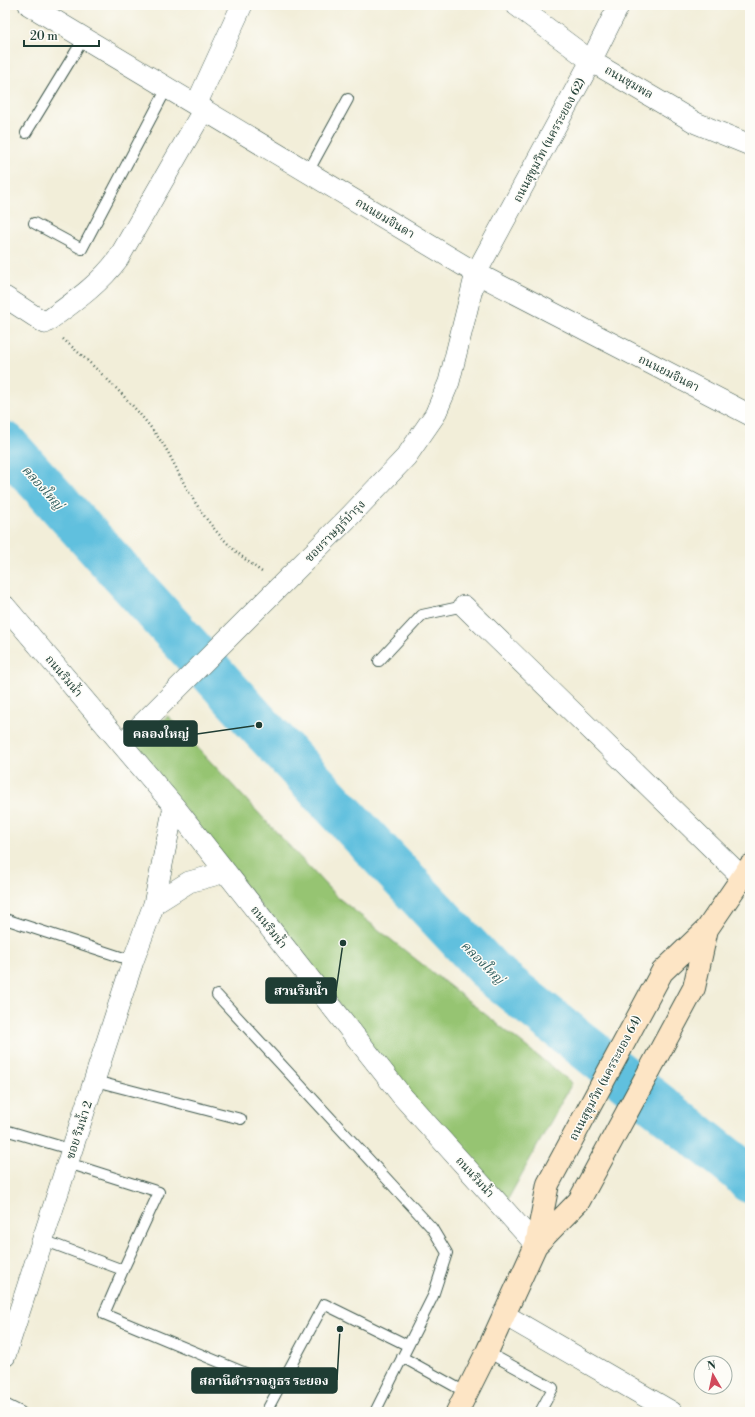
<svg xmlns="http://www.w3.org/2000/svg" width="755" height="1417" font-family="'Libre Bodoni','Noto Serif Thai',serif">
  <rect width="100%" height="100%" fill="#fdfcf7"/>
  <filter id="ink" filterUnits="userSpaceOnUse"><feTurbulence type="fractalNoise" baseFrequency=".025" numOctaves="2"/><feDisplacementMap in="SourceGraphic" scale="8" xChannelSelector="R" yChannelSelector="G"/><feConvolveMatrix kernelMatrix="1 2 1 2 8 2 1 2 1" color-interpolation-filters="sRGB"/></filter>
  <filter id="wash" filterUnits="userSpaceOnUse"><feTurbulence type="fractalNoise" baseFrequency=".012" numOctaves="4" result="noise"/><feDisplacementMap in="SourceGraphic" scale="16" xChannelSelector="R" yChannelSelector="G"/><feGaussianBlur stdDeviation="0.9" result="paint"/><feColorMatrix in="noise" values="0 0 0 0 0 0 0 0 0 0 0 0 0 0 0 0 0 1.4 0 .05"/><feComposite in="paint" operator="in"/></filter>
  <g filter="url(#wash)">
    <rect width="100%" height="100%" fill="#f2eed9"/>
    <!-- green -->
    <path fill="#96c472" stroke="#5a8053" d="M168,716l168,180 236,187 -65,118 -109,-121 -264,-335z"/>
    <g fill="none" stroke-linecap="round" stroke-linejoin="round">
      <!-- river -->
      <path stroke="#60c0de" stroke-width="45" d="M5,444l254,281 234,249 247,196 10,11"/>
    </g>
  </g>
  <g filter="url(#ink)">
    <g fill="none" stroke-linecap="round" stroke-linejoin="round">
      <defs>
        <path id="lane" d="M26,133l58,-95
          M308,172l40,-73
          M34,223l48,26 85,-161
          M379,661l43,-46 42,-9
          M5,919l128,42
          M217,995l215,233 15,25 -14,43 -58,116
          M95,1081l146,38
          M5,1130l68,20
          M68,1163l91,29 -36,78
          M43,1240l80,30 -19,44 175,73
          M487,1352l66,36 -13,24
          M402,1357l65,36
          M5,1404l16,8
          M266,1412l58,-108 83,41"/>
        <path id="street" d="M29,5l447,268 274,142
          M516,5l75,56 105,62 54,22
          M196,105l46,-100
          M5,297l40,26c27,-20 53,-37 73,-64l86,-150
          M5,606l169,200 228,290 134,149
          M464,606l279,272
          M122,744l228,-228 56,-59 29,-42 14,-33 27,-109 115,-212 28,-56
          M154,904l35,-22 37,-10
          M503,1314l169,98
          M5,1356l128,-395 21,-57 20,-98"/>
        <path id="secondary" d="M536,1245l43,-44 115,-213 13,-59
          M457,1412l30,-60 49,-107 12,-61 114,-212 45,-43 43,-63"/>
      </defs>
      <!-- lane casing -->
      <use href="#lane" stroke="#3f584d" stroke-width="12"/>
      <!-- street casing -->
      <use href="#street" stroke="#3f584d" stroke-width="22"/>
      <!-- secondary casing -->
      <use href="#secondary" stroke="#3f584d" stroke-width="24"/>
      <!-- path -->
      <path stroke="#3f584d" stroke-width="2.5" stroke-dasharray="1 3" stroke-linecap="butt" d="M63,339c36,31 73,66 100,105 9,14 15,29 23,43 21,37 41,60 76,85"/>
      <!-- lane -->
      <use href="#lane" stroke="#fff" stroke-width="10"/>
      <!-- street -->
      <use href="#street" stroke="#fff" stroke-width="21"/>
      <!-- secondary -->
      <use href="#secondary" stroke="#fde5c5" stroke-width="22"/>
    </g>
  </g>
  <g text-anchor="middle" stroke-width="3" stroke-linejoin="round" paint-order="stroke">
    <!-- street labels -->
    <g font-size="12" fill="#1f3d34" stroke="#fdfcf7">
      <text transform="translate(629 82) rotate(30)" y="4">ถนนชุมพล</text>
      <text transform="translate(549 140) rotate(-62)" y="4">ถนนสุขุมวิท (นครระยอง 62)</text>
      <text transform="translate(385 218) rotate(31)" y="4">ถนนยมจินดา</text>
      <text transform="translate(669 373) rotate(27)" y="4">ถนนยมจินดา</text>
      <text transform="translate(335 531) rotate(-46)" y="4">ซอยราษฎร์บำรุง</text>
      <text transform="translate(64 676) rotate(50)" y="4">ถนนริมน้ำ</text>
      <text transform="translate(269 927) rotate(52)" y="4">ถนนริมน้ำ</text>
      <text transform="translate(605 1078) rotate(-62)" y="4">ถนนสุขุมวิท (นครระยอง 64)</text>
      <text transform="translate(79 1130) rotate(-72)" y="4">ซอย ริมน้ำ 2</text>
      <text transform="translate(475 1177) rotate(48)" y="4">ถนนริมน้ำ</text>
    </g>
    <!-- water labels -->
    <g font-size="13" font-style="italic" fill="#2f5e5e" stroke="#fdfcf7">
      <text transform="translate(43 487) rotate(48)" y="5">คลองใหญ่</text>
      <text transform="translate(483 962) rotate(45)" y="5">คลองใหญ่</text>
    </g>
  </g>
  <!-- callouts -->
  <path fill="none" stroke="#1f3d34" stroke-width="1.5" d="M259 725L197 734M343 943L336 991M340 1329L337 1380"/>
  <g fill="#1f3d34" stroke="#fdfcf7" stroke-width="1.5">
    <circle cx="259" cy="725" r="4"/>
    <circle cx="343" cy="943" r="4"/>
    <circle cx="340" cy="1329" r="4"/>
  </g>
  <g fill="#1f3d34" stroke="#1f3d34" stroke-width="1.5">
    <rect x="124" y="721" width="73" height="25" rx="4"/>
    <rect x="266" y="978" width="70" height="25" rx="4"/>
    <rect x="192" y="1368" width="145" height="25" rx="4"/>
  </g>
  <g font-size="13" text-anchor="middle" font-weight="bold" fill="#fff">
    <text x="161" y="738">คลองใหญ่</text>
    <text x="301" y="995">สวนริมน้ำ</text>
    <text x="264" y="1385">สถานีตำรวจภูธร ระยอง</text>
  </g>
  <!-- margin -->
  <rect width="755" height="1417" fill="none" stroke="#fdfcf7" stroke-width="20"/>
  <!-- north arrow -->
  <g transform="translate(713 1375) rotate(351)"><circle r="19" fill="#fdfcf7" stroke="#a4b0a9"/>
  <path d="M0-3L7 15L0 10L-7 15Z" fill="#d1495b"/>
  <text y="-6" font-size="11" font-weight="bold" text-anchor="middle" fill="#1f3d34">N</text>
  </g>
  <!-- scale -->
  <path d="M24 40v6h75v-6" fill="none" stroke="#1f3d34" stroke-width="2"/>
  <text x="30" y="40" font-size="12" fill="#1f3d34" stroke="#fdfcf7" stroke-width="3" paint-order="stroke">20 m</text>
</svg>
